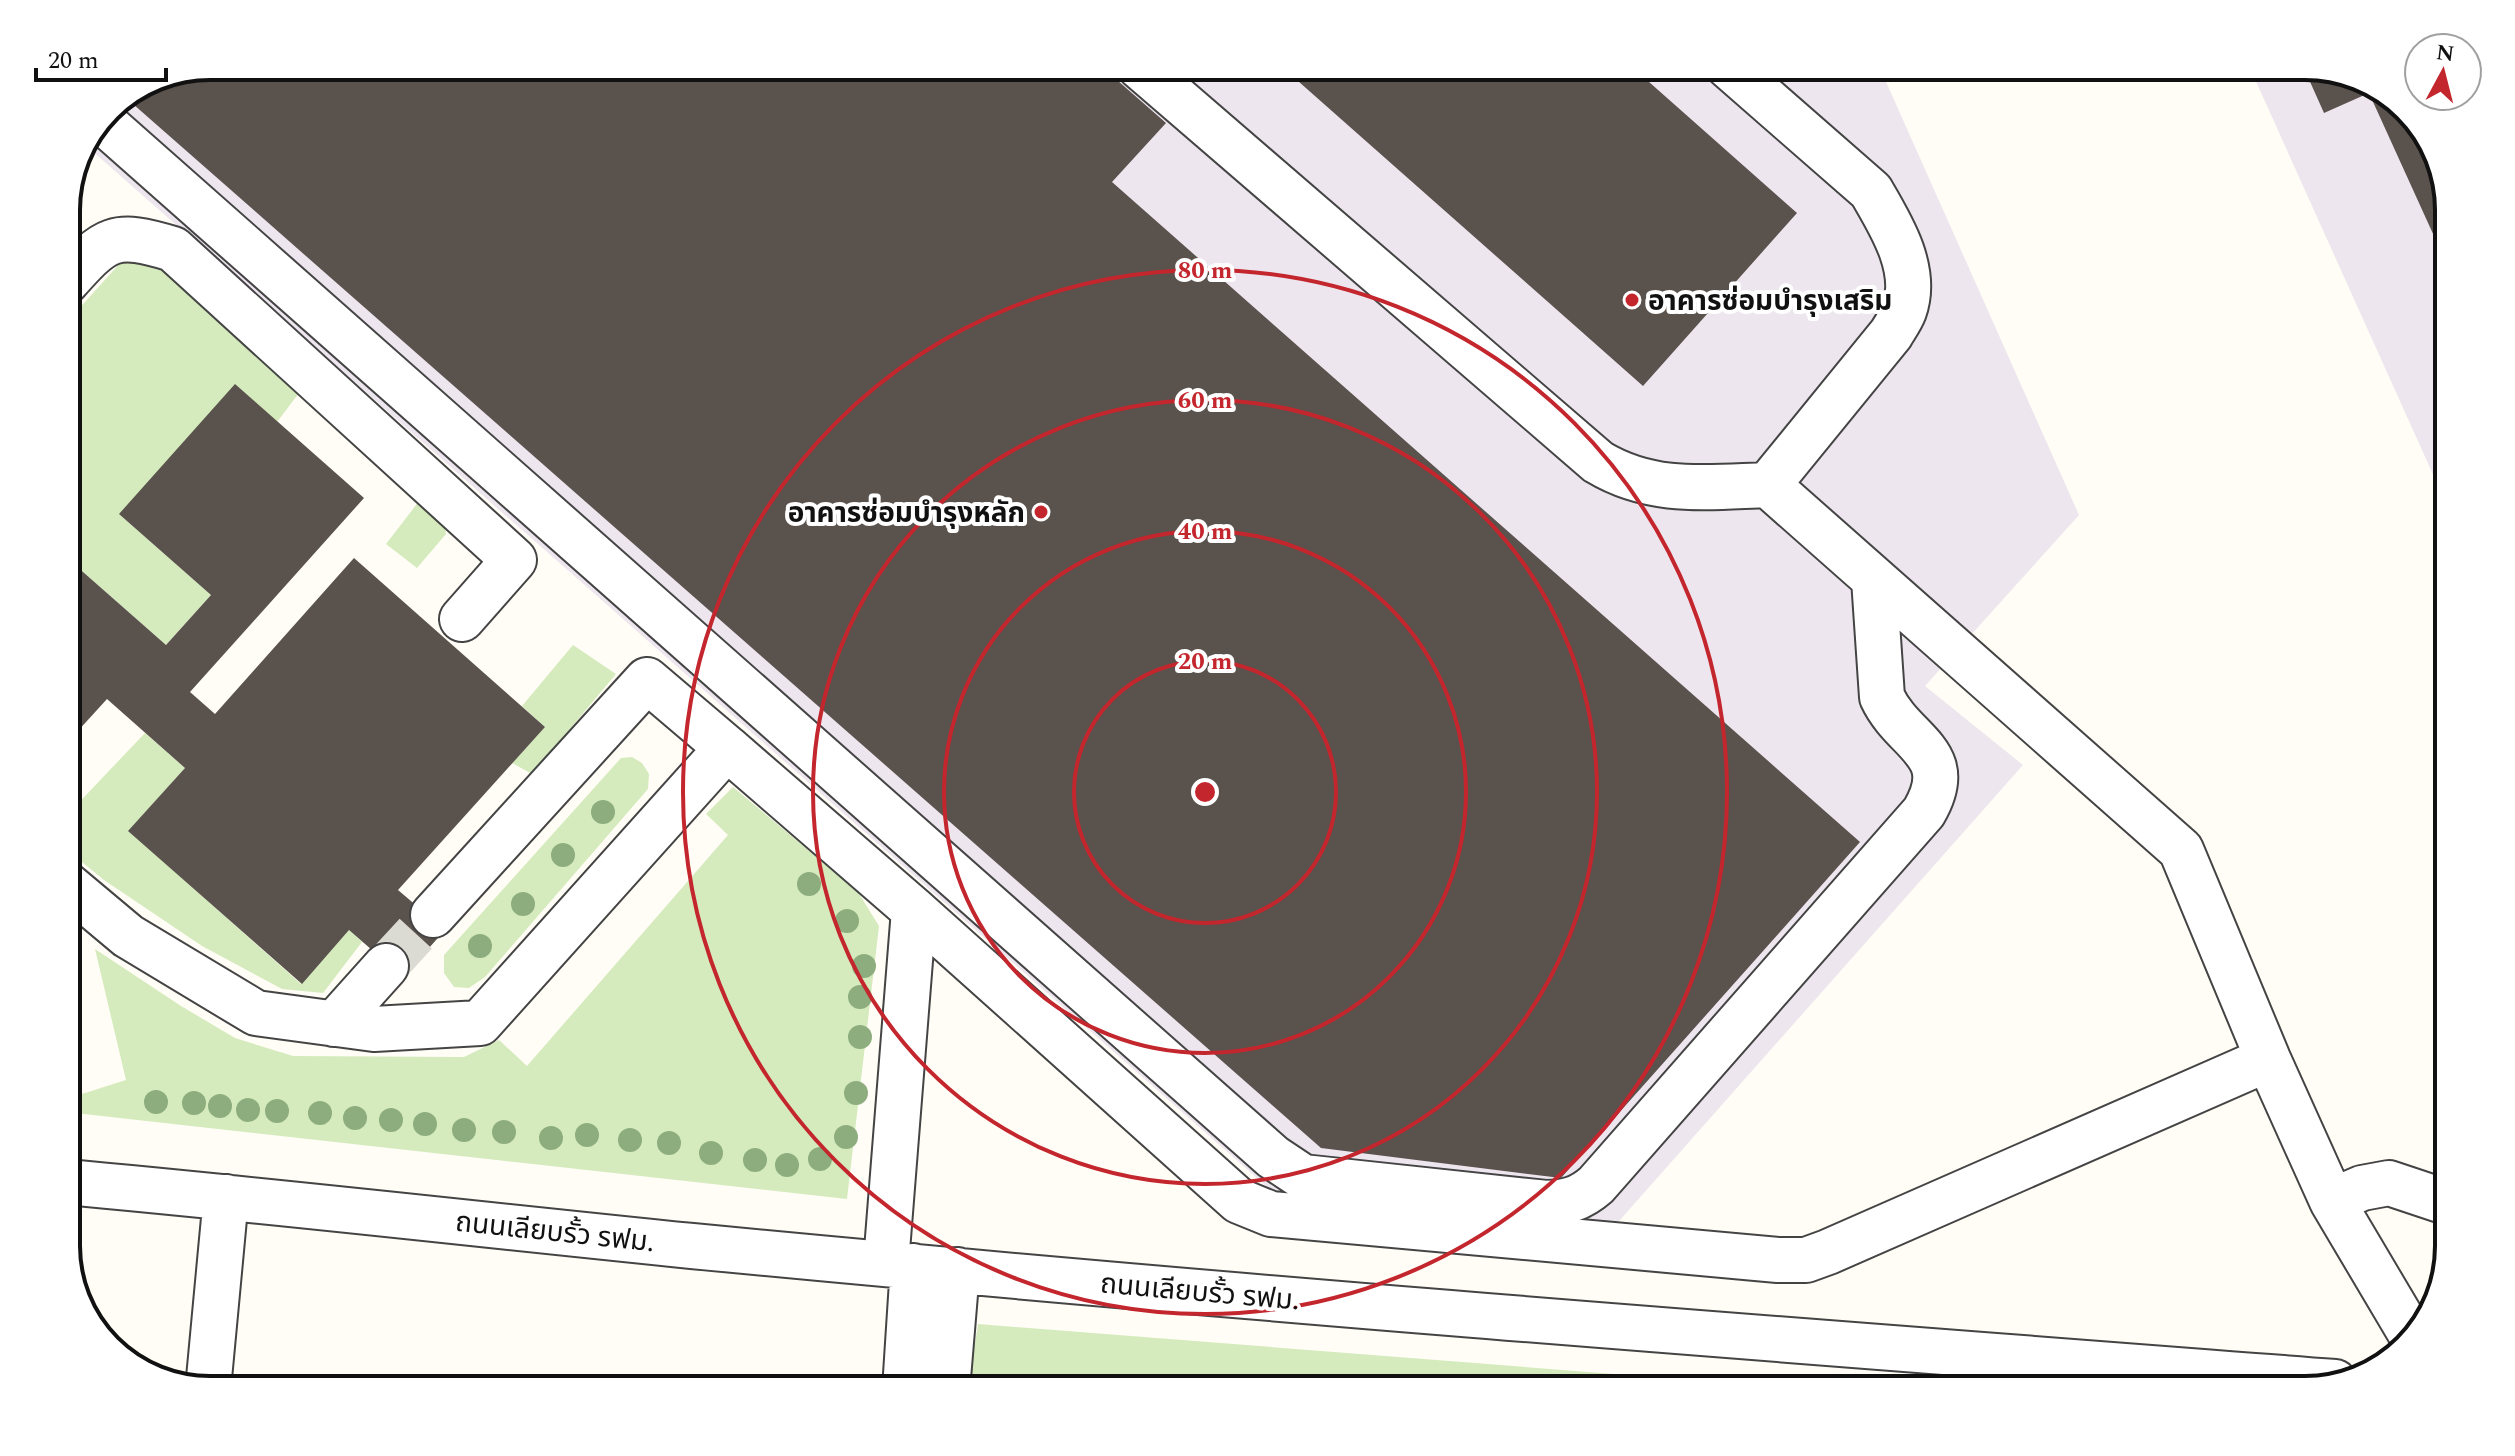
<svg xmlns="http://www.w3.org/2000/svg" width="2515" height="1456" font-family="Spectral,'Noto Sans Thai',serif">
  <rect width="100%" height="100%" fill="#fffdf5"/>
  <!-- industrial -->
  <path fill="#eee6ef" d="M210,66h1669l200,449 -154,171 98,79 -411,464 -337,-35 -1185,-1045 18,-41 47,-31z
    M2249,66h56l72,19 72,116v309z"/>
  <!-- green -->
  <path fill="#d5ebbd" d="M122,261l33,2 144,130 -22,29 -158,92 92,81 -45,50 -100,-88v-234z
    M423,496l20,22 3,16 -29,34 -31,-24z
    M573,645l43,29 -84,100 -20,-11 33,-36 -23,-21z
    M145,733l40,35 -56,63 172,153 48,-54 13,12 -39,51 -41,-4 -80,-43 -98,-66 -38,-31 2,-35z
    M632,757l10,6 7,11 -1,15 -163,188 -16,11 -15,-1 -10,-14v-18l177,-197z
    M733,787l125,105 21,34 -32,273 -781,-87v-13l60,-19 -31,-131 86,57 54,32 58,18 171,1 35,-17 28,26 201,-231 -22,-21z
    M978,1324l840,66h-850z"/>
  <!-- building -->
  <path fill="#5a524d" d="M210,66h772l7,7 6,-7h106l65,57 -54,59 748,660 -299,336 -240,-30 -1196,-1051 30,-20z
    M1281,66h350l166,147 -154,173z
    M2303,66l74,19 53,52 19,64v68l-80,-176 -45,20z
    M235,384l129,114 -174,194 25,22 139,-156 191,169 -147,163 47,40 -42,47 -54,-47 -47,54 -174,-153 57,-63 -78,-69 -41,45v-187l100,88 45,-50 -92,-81z"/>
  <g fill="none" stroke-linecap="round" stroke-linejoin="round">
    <!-- minor-tunnel -->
    <path stroke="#dbdad3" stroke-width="44" stroke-dasharray="44 22" stroke-linecap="butt" d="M386,966l47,-51"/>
    <defs>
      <path id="minor" d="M1139,66l459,396c55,33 109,25 170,23l123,-151c4,-7 10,-15 13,-23 15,-41 -13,-86 -33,-120l-143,-125
        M102,121l1171,1036 30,20 244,26c20,-1 33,-4 49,-18l328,-373c35,-60 -20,-68 -42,-115l-8,-118
        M66,282c40,-45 48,-51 107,-33l341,311 -52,59
        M1768,485l413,365 87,209 64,142 30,-13 27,-5 60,20
        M66,884l62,52 128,77 118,16 106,-6 247,-275 187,162 325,291 32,13 507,46h28l22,-8 440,-193
        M433,915l214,-235 80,68
        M334,1024l52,-58
        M66,1182c209,19 418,43 626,64 547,53 1095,94 1643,136
        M2332,1201l80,135
        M886,1263l28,-353
        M208,1389l18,-192
        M905,1390l8,-124
        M947,1390l10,-120"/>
    </defs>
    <!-- minor casing -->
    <use href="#minor" stroke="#444" stroke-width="48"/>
    <!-- minor -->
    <use href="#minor" stroke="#fff" stroke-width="44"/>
  </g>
  <!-- trees -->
  <g fill="#8dad7f">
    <circle cx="603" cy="812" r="12"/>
    <circle cx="563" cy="855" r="12"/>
    <circle cx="809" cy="884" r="12"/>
    <circle cx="523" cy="904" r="12"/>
    <circle cx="847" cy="921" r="12"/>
    <circle cx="480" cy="946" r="12"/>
    <circle cx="864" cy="966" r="12"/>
    <circle cx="860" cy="997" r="12"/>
    <circle cx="860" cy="1037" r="12"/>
    <circle cx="856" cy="1093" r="12"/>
    <circle cx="156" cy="1102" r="12"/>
    <circle cx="194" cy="1103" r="12"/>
    <circle cx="220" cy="1106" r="12"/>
    <circle cx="248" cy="1110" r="12"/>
    <circle cx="277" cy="1111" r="12"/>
    <circle cx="320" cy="1113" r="12"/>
    <circle cx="355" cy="1118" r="12"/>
    <circle cx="391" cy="1120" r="12"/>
    <circle cx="425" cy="1124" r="12"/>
    <circle cx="464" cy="1130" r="12"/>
    <circle cx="504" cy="1132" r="12"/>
    <circle cx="587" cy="1135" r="12"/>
    <circle cx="846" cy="1137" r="12"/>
    <circle cx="551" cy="1138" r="12"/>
    <circle cx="630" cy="1140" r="12"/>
    <circle cx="669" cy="1143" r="12"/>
    <circle cx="711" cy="1153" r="12"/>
    <circle cx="820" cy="1159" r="12"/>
    <circle cx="755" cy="1160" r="12"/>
    <circle cx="787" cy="1165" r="12"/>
  </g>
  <!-- distance rings -->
  <g fill="none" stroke="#c4262e" stroke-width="4">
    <circle cx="1205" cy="792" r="131"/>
    <circle cx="1205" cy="792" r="261"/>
    <circle cx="1205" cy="792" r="392"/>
    <circle cx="1205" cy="792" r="522"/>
  </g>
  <!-- markers -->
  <g fill="#c4262e" stroke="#fff" stroke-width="3">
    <circle cx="1632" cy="300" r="8"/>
    <circle cx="1041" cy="512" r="8"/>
  </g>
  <g text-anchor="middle" stroke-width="8" stroke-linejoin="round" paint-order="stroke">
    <!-- poi labels -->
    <g font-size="28" font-weight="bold" fill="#111" stroke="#fff" text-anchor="start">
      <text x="1648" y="310">อาคารซ่อมบำรุงเสริม</text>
      <text x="1025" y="522" text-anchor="end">อาคารซ่อมบำรุงหลัก</text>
    </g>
    <!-- street labels -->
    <g font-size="28" fill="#111" stroke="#fff">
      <text transform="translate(555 1231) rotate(6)" y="10">ถนนเลียบรั้ว รฟม.</text>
      <text transform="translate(1200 1291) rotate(5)" y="10">ถนนเลียบรั้ว รฟม.</text>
    </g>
  </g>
  <!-- crop -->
  <path d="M0 0H2515V1456H0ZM210 80H2305A130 130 0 0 1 2435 210V1246A130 130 0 0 1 2305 1376H210A130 130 0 0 1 80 1246V210A130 130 0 0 1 210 80Z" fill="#fff" fill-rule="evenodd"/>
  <path fill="none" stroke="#111" stroke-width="4" d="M210 80H2305A130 130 0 0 1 2435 210V1246A130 130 0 0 1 2305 1376H210A130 130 0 0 1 80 1246V210A130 130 0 0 1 210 80Z"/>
  <circle cx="1205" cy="792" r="12" fill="#c4262e" stroke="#fff" stroke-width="4"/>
  <g font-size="24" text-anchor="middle" font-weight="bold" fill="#c4262e" stroke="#fff" stroke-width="8" stroke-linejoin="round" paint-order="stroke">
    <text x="1205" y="278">80 m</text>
    <text x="1205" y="408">60 m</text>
    <text x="1205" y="539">40 m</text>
    <text x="1205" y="669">20 m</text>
  </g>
  <!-- north arrow -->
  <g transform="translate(2443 72) rotate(7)"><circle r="38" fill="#ffffff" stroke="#a0a0a0" stroke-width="2"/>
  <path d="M0-6L14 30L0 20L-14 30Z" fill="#c4262e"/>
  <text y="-12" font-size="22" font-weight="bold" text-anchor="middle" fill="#111111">N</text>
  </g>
  <!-- scale -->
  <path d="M36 68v12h130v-12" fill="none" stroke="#111111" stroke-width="4"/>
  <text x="48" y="68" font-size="24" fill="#111111" stroke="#ffffff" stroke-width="6" paint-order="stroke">20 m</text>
</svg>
